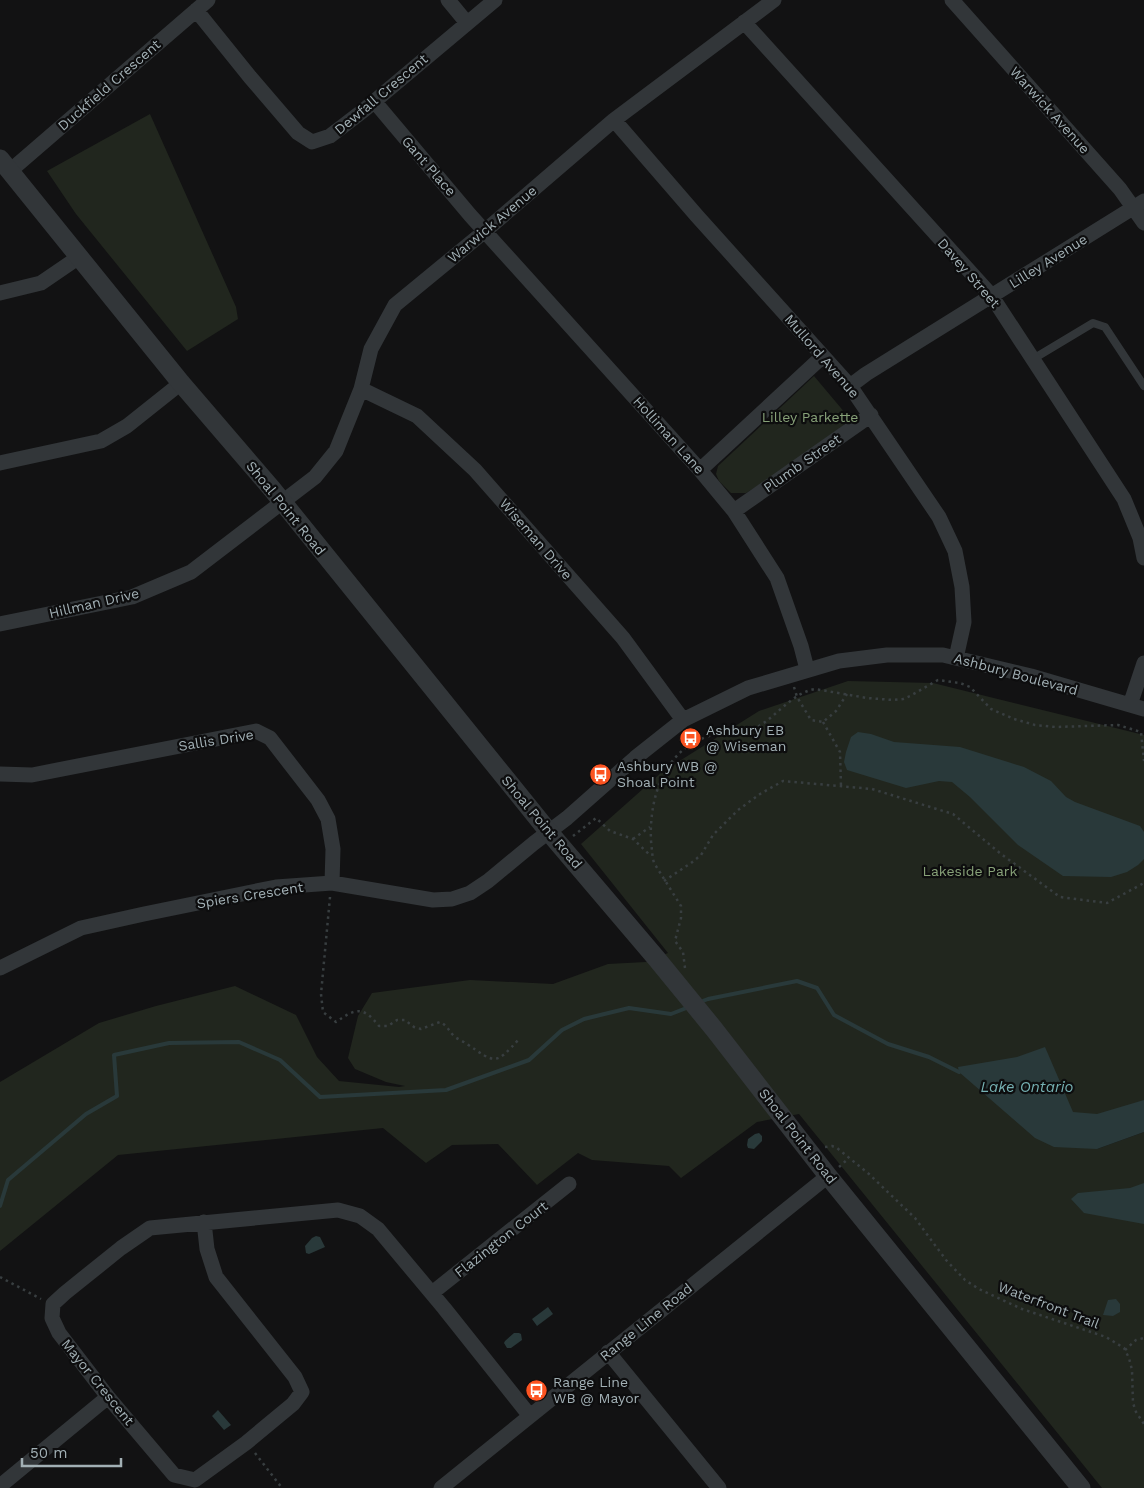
<svg xmlns="http://www.w3.org/2000/svg" width="1144" height="1488" font-family="'Work Sans',sans-serif">
  <rect width="100%" height="100%" fill="#121213"/>
  <!-- green -->
  <path fill="#21261e" d="M150,114l86,193 2,12 -51,32 -111,-137 -29,-43z
    M814,376l37,44 -82,59 -23,14h-15l-12,-12 -3,-7 2,-8z
    M848,681l85,2 211,52v372l-47,42 47,-17v356h-42l-303,-374 -42,8 -76,56 -12,-12 -77,-6 -14,-7 -41,32 -39,-41 -46,1 -26,18 -43,-35 -265,27 -118,96v-169l99,-59 57,-17 79,-20 61,29 21,42 22,24 60,6 6,-1 -19,-4 -31,-13 -7,-11 10,-42 14,-23 98,-13 83,4 55,-20 38,-2 22,-9 -87,-109 81,-72 97,-61z"/>
  <!-- water -->
  <path fill="#29393a" d="M858,732l13,2 23,8 66,5 64,20 27,14 15,16 9,5 65,24 4,6v27l-6,6 -11,7 -16,5 -48,-1 -45,-31 -48,-48 -18,-15 -13,-1 -33,7 -59,-18 -3,-8 2,-10 5,-15z
    M1045,1047l28,65 24,2 47,-14v32l-47,17 -43,-2 -19,-9 -76,-66 -1,-5 59,-10z
    M759,1133l3,3v5l-8,8 -6,-1 -1,-3 1,-6 7,-5z
    M1144,1183v41l-60,-11 -13,-14 7,-6 52,-5z
    M316,1236l4,1 5,10 -16,7 -3,-1 -1,-7 7,-8z
    M1116,1299l4,5v8l-7,4 -10,-1 5,-15z
    M548,1307l5,7 -16,12 -5,-7z
    M514,1333h5l2,1 1,6 -11,8h-4l-3,-5 1,-2z
    M218,1410l13,15 -7,5 -12,-14z"/>
  <g fill="none" stroke-linecap="round" stroke-linejoin="round">
    <!-- stream -->
    <path stroke="#29393a" stroke-width="4" d="M700,1002l8,-3 89,-18 20,7 17,27 54,29 41,13 30,15
      M0,1206l8,-26 78,-66 31,-18 -3,-41 55,-12 70,-1 41,18 40,37 126,-7 83,-30 33,-30 22,-11 45,-11 42,6 18,-7"/>
    <!-- path -->
    <path stroke="#383e40" stroke-width="2.5" stroke-dasharray="2.5 4" stroke-linecap="butt" d="M794,687l3,10 14,23 12,2 13,-11 11,-17
      M823,722l17,30 1,34
      M680,739l6,9
      M573,836l23,-18 14,13 23,8 18,17
      M633,839l17,-12
      M664,881l27,-18 10,-8 12,-20 25,-25 22,-16 23,-13 89,8 81,25 48,40 59,43 47,6 37,-20
      M330,897l-9,97 2,18 13,10c20,-14 27,-16 43,4h9l9,-6h8l9,7 7,2 19,-7c9,5 7,7 14,14 3,3 9,5 13,8 28,19 28,22 52,-5
      M685,968l-2,-16 -8,-11 6,-23v-12l-27,-43c-2,-7 -2,-14 -3,-22 -2,-42 12,-89 55,-104 17,-6 30,0 49,-9 21,-10 36,-35 60,-39l52,9 26,2 10,-1 7,-3 28,-16 14,2 8,1 10,4 21,22 23,10 21,6 21,2 62,-2 23,7 3,29
      M825,1147l7,-1 5,2 32,26 46,44 31,42 19,20 14,9 43,20 84,28 18,11 5,10 3,12 1,33 3,9 8,12
      M839,1167l10,-9
      M0,1277l41,22
      M1125,1350l11,-10 8,-2
      M255,1453l27,35"/>
    <!-- service -->
    <path stroke="#323639" stroke-width="8" d="M1033,359l60,-36 12,4 39,59"/>
    <!-- minor -->
    <path stroke="#323639" stroke-width="15" d="M448,0l19,23
      M952,0l168,189 24,34
      M196,10l54,67 48,56 14,9 18,-6 34,-26 131,-110
      M744,22l247,273 133,204 16,39 4,20
      M374,101l96,114 230,255 34,41 43,67 24,68 6,23
      M614,120l83,96 153,170 89,131 16,34 7,36 2,35 -8,36
      M10,171l198,-171
      M0,293l41,-10 38,-26
      M850,386l16,-12 278,-173
      M361,389l56,27 58,54 148,168 60,82
      M0,463l101,-22 26,-15 54,-43
      M700,470l123,-114
      M734,511l137,-96
      M0,624l132,-27 59,-25 124,-95 21,-26 25,-62 10,-40 24,-44 90,-74 129,-111 160,-120
      M1130,705l14,-42
      M0,774l32,1 224,-44 14,7 48,62 10,19 5,30 -1,34
      M0,968l81,-40 63,-14 132,-27 56,-4 101,17 19,-1 18,-6 18,-12 46,-38 33,-25 68,-60 48,-38 65,-32 91,-27 48,-6h56l88,21 113,33
      M204,1222l3,27 9,28 79,100 7,15 -9,12 -47,39 -51,37 -21,-5 -66,-78 -49,-64 -7,-15 1,-14 12,-11 56,-45 29,-20 188,-18 22,6 18,13 66,79 86,108
      M432,1293l137,-109
      M608,1352l111,136
      M0,1486l108,-89
      M441,1488l387,-312"/>
    <!-- tertiary -->
    <path stroke="#323639" stroke-width="19" d="M0,159l181,224 91,106 276,342 108,127 58,71 114,147 253,312"/>
  </g>
  <!-- icons -->
  <defs>
    <symbol id="bus-disc" viewBox="-11 -11 22 22"><circle r="9.5" fill="#fc5321" stroke="#0d0d0e"/><path d="M-5-6H5V4H4V6H2V4H-2V6H-4V4H-5ZM-3.5-4V0h7V-4ZM-3.5 1.2v1.5H-2V1.2ZM2 1.2v1.5H3.5V1.2Z" fill="#fff"/></symbol>
  </defs>
  <g fill-rule="evenodd">
    <use href="#bus-disc" x="678" y="726" width="25" height="25"/>
    <use href="#bus-disc" x="588" y="762" width="25" height="25"/>
    <use href="#bus-disc" x="524" y="1378" width="25" height="25"/>
  </g>
  <g text-anchor="middle" stroke-width="4.5" stroke-linejoin="round" paint-order="stroke">
    <!-- street labels -->
    <g font-size="14" fill="#a2b0b5" stroke="#0d0d0e">
      <text transform="translate(109 85) rotate(-41)" y="5">Duckfield Crescent</text>
      <text transform="translate(381 94) rotate(-40)" y="5">Dewfall Crescent</text>
      <text transform="translate(1050 110) rotate(48)" y="5">Warwick Avenue</text>
      <text transform="translate(429 166) rotate(49)" y="5">Gant Place</text>
      <text transform="translate(492 224) rotate(-40)" y="5">Warwick Avenue</text>
      <text transform="translate(1048 261) rotate(-32)" y="5">Lilley Avenue</text>
      <text transform="translate(969 273) rotate(49)" y="5">Davey Street</text>
      <text transform="translate(822 356) rotate(49)" y="5">Mullord Avenue</text>
      <text transform="translate(669 435) rotate(48)" y="5">Holliman Lane</text>
      <text transform="translate(802 463) rotate(-35)" y="5">Plumb Street</text>
      <text transform="translate(286 508) rotate(51)" y="5">Shoal Point Road</text>
      <text transform="translate(536 539) rotate(49)" y="5">Wiseman Drive</text>
      <text transform="translate(94 603) rotate(-13)" y="5">Hillman Drive</text>
      <text transform="translate(1016 674) rotate(15)" y="5">Ashbury Boulevard</text>
      <text transform="translate(216 740) rotate(-9)" y="5">Sallis Drive</text>
      <text transform="translate(542 822) rotate(50)" y="5">Shoal Point Road</text>
      <text transform="translate(250 895) rotate(-9)" y="5">Spiers Crescent</text>
      <text transform="translate(798 1136) rotate(52)" y="5">Shoal Point Road</text>
      <text transform="translate(501 1239) rotate(-38)" y="5">Flazington Court</text>
      <text transform="translate(1049 1305) rotate(21)" y="5">Waterfront Trail</text>
      <text transform="translate(646 1322) rotate(-39)" y="5">Range Line Road</text>
      <text transform="translate(98 1382) rotate(51)" y="5">Mayor Crescent</text>
    </g>
    <!-- park labels -->
    <g font-size="14" fill="#87a178" stroke="#0d0d0e">
      <text x="810" y="422">Lilley Parkette</text>
      <text x="970" y="876">Lakeside Park</text>
    </g>
    <!-- poi labels -->
    <g font-size="14" fill="#a2b0b5" stroke="#0d0d0e" text-anchor="start">
      <text x="706" y="735">Ashbury EB<tspan x="706" dy="16">@ Wiseman</tspan></text>
      <text x="617" y="771">Ashbury WB @<tspan x="617" dy="16">Shoal Point</tspan></text>
      <text x="553" y="1387">Range Line<tspan x="553" dy="16">WB @ Mayor</tspan></text>
    </g>
    <!-- water labels -->
    <g font-size="15" font-style="italic" fill="#76b1b3" stroke="#0d0d0e">
      <text x="1027" y="1092">Lake Ontario</text>
    </g>
  </g>
  <!-- scale -->
  <path d="M22 1458v8h99v-8" fill="none" stroke="#a2b0b5" stroke-width="2.5"/>
  <text x="30" y="1458" font-size="15" fill="#a2b0b5" stroke="#0d0d0e" stroke-width="4" paint-order="stroke">50 m</text>
</svg>
